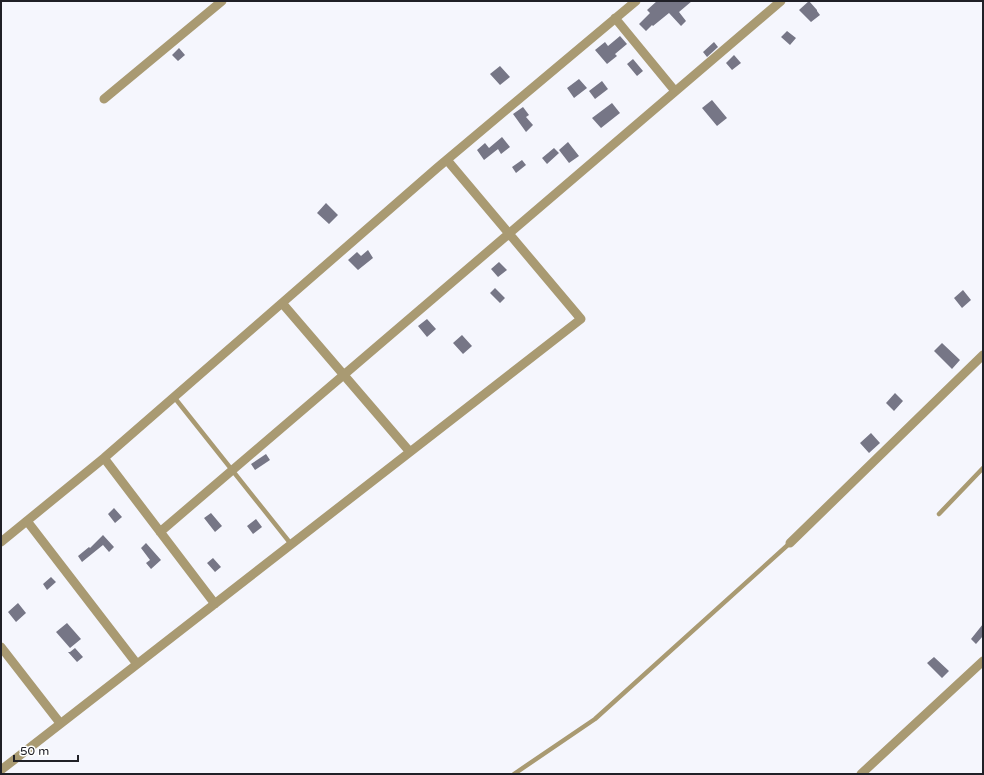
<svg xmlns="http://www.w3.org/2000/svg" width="984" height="775" font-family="'Varela Round',sans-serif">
  <rect width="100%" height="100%" fill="#f5f6fd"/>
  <!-- building -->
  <path fill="#767686" d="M657,1h35l-13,11 7,9 -5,5 -12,-13 -16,13 -1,-1 -6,6 -7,-7 11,-11 -3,-3z
    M809,1l8,9v1l3,4 -9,7 -12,-12z
    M787,31l9,7 -6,7 -9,-8z
    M620,36l7,8 -12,10 2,2 -10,8 -12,-14 10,-8 3,4z
    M714,42l4,5 -11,10 -4,-5z
    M179,48l6,7 -7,6 -6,-6z
    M734,55l7,8 -9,7 -6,-7z
    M633,59l10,12 -6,5 -10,-12z
    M500,66l10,11 -10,8 -10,-11z
    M579,79l8,9 -13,10 -7,-10z
    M602,81l6,8 -13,10 -6,-8z
    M712,100l15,18 -10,8 -15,-18z
    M612,103l8,10 -19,15 -9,-10z
    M523,107l6,8 -3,2 7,8 -7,7 -13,-18z
    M502,137l8,10 -9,7 -3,-5 -14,11 -7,-10 8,-7 4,5z
    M568,142l11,14 -10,7 -10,-13z
    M554,148l5,5 -12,11 -5,-6z
    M522,160l4,5 -10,8 -4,-6z
    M326,203l12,12 -9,9 -12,-11z
    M368,250l5,8 -15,12 -10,-10 9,-8 4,4z
    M499,262l8,8 -9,7 -7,-8z
    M495,288l10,10 -5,5 -10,-10z
    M963,290l8,10 -9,8 -8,-10z
    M427,319l9,10 -9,8 -9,-11z
    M462,335l10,11 -9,8 -10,-11z
    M942,343l18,17 -8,9 -18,-18z
    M895,393l8,8 -9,10 -8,-8z
    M871,433l9,10 -11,10 -9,-10z
    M266,454l4,6 -15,10 -4,-6z
    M114,508l8,9 -7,6 -7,-9z
    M211,513l11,13 -7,6 -11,-14z
    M256,519l6,8 -9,7 -6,-8z
    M103,535l11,12 -5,5 -6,-7 -21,17 -4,-6 11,-9 1,1z
    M146,543l15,17 -10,9 -5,-6 4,-3 -9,-12z
    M213,558l8,9 -6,5 -8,-9z
    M51,577l5,5 -9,8 -4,-6z
    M18,603l8,10 -10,9 -8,-10z
    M67,623l14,16 -11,9 -14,-16z
    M983,624v12l-7,8 -5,-5z
    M75,648l8,9 -6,5 -9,-10h2z
    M934,657l15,14 -7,7 -15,-15z"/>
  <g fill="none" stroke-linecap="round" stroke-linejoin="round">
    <!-- lane -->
    <path stroke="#a99a72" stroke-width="4.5" d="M174,397l117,147
      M939,514l44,-46
      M514,774l81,-55 195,-176"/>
    <!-- street -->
    <path stroke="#a99a72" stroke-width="9" d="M615,18l60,73
      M104,99l118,-98
      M282,303l128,149
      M104,458l111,146
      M27,521l110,143
      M160,532l621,-531
      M1,542l103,-84 333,-290 199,-167
      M790,543l193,-188
      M1,647l59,76
      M1,770l580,-451 -134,-159
      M861,774l122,-113"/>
  </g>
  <!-- border -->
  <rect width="984" height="775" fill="none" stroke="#202027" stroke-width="4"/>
  <!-- scale -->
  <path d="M14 755v6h64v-6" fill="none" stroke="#202027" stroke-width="2"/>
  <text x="20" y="755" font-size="12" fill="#202027" stroke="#ffffff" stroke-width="3" paint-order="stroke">50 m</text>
</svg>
